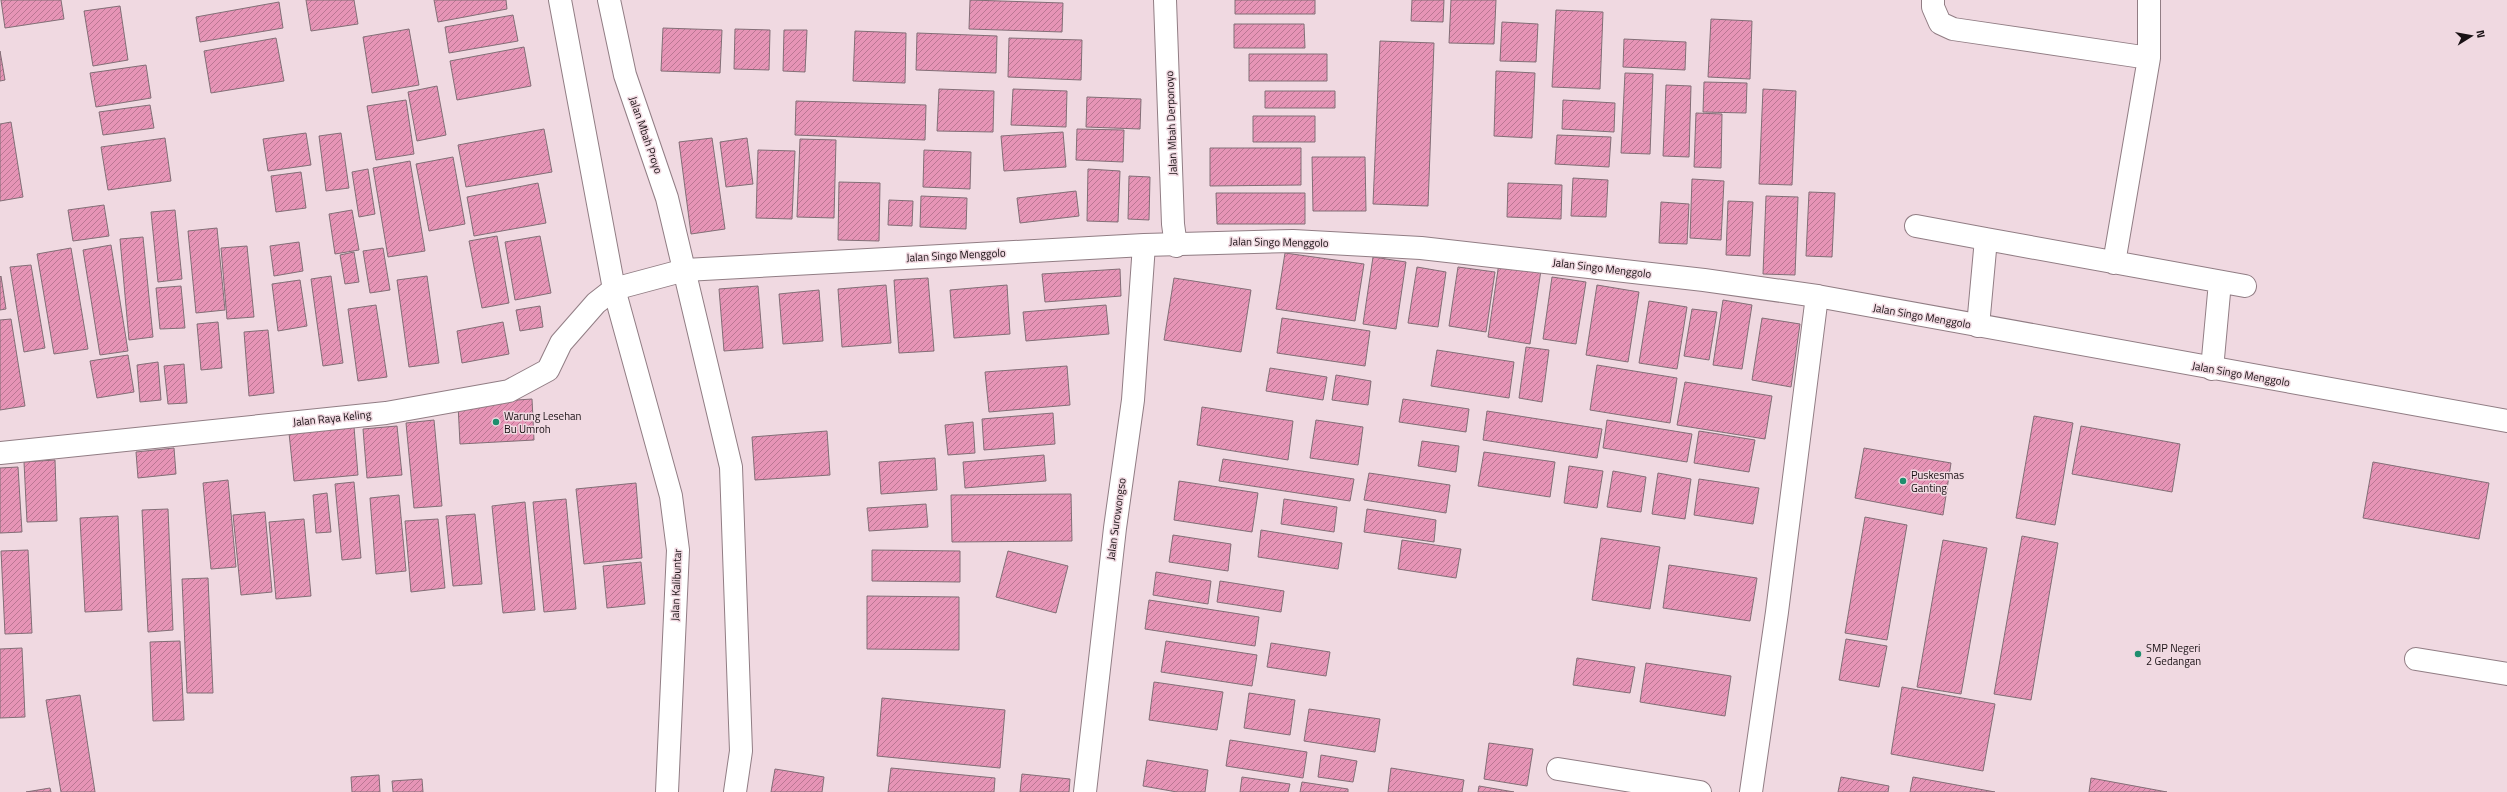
<svg xmlns="http://www.w3.org/2000/svg" width="2507" height="792" font-family="'Titillium Web',sans-serif">
  <defs>
    <pattern id="building-hatch" width="6" height="6" patternUnits="userSpaceOnUse"><rect width="6" height="6" fill="#e694b6"/><path d="M-1 1l2-2M0 6l6-6M5 7l2-2" fill="none" stroke="#ba7793"/></pattern>
  </defs>
  <rect width="100%" height="100%" fill="#f0d9e1"/>
  <!-- building -->
  <path fill="url(#building-hatch)" stroke="#826e76" d="M1,0h60l3,19 -59,9z
    M306,0h48l4,24 -47,7z
    M434,0h72l1,9 -69,13z
    M970,0l93,3 -1,29 -93,-3z
    M1235,0h80v14h-80z
    M1412,0h32l-1,22 -32,-1z
    M1451,0h45l-2,44 -45,-1z
    M279,2l4,26 -83,14 -4,-25z
    M120,6l8,54 -35,6 -9,-55z
    M1556,10l47,2 -3,77 -48,-2z
    M513,15l5,26 -69,12 -4,-26z
    M1711,19l41,2 -2,58 -42,-2z
    M1502,22l36,2 -2,38 -36,-1z
    M1234,24h70l1,24h-71z
    M663,28l59,2 -2,43 -59,-2z
    M409,29l10,56 -47,8 -9,-56z
    M735,29l35,1 -1,40 -35,-1z
    M784,30h23l-2,42 -22,-1z
    M855,31l51,2 -1,50 -52,-2z
    M917,33l80,3 -1,37 -80,-3z
    M276,38l8,43 -73,12 -7,-42z
    M1009,38l73,2 -1,40 -73,-3z
    M1624,39l62,3 -1,28 -62,-3z
    M1380,41l54,2 -6,163 -55,-2z
    M524,47l7,39 -74,14 -7,-39z
    M0,51l5,29 -5,1z
    M1249,54h78v27h-78z
    M146,65l5,33 -55,9 -6,-34z
    M1496,71l39,2 -3,65 -38,-2z
    M1625,73l28,1 -3,80 -29,-1z
    M1704,82l43,1 -1,30 -43,-1z
    M1666,85l25,1 -2,71 -26,-1z
    M437,86l9,49 -29,6 -9,-49z
    M939,89l55,2 -1,41 -56,-1z
    M1013,89l54,2 -1,36 -55,-2z
    M1763,89l33,2 -4,94 -33,-1z
    M1265,91h70v17h-70z
    M1087,97l54,2 -1,30 -54,-2z
    M406,100l8,54 -38,6 -9,-54z
    M1563,100l52,3 -1,29 -52,-3z
    M796,101l130,4 -1,35 -130,-5z
    M150,105l4,23 -51,7 -4,-23z
    M1696,113l26,1 -1,54 -27,-1z
    M1253,116h62v26h-62z
    M11,122l12,75 -23,4v-77z
    M544,129l8,43 -86,15 -8,-42z
    M1077,129l47,1 -1,32 -47,-2z
    M1063,132l3,35 -62,4 -3,-35z
    M306,133l5,32 -43,6 -5,-32z
    M341,133l8,55 -23,3 -7,-55z
    M1557,135l54,2 -2,30 -54,-3z
    M165,138l6,43 -63,9 -7,-43z
    M712,138l13,91 -34,5 -12,-92z
    M747,138l6,46 -27,3 -6,-45z
    M800,139l36,1 -2,78 -37,-1z
    M1210,148h91v37l-91,1z
    M758,150l37,1 -3,68 -36,-1z
    M924,150l47,2 -1,37 -47,-2z
    M453,157l12,67 -36,7 -13,-67z
    M1312,157h53l1,54h-53z
    M410,161l15,90 -37,6 -15,-89z
    M368,169l7,45 -16,3 -7,-45z
    M1088,169l32,2 -2,51 -31,-1z
    M301,172l5,36 -30,4 -5,-36z
    M1129,176l21,1 -1,43 -21,-1z
    M1573,178l35,2 -2,37 -35,-1z
    M1692,179l32,2 -3,59 -31,-2z
    M839,182l41,1 -1,58 -41,-1z
    M538,183l8,40 -72,13 -7,-39z
    M1508,183l54,2 -1,34 -54,-2z
    M1076,191l3,25 -59,7 -3,-25z
    M1809,192l26,1 -3,64 -26,-1z
    M1216,193h89v31h-88z
    M921,196l46,2 -1,31 -46,-2z
    M1766,196l32,1 -3,78 -32,-1z
    M889,200l24,1 -1,25 -24,-1z
    M1728,201l25,1 -3,54 -24,-1z
    M1661,202l28,2 -2,40 -28,-1z
    M104,205l5,31 -36,5 -5,-31z
    M175,210l7,69 -24,3 -7,-70z
    M352,210l7,40 -24,4 -6,-40z
    M217,228l8,82 -29,3 -8,-82z
    M497,236l12,67 -27,5 -13,-67z
    M540,236l11,57 -36,7 -10,-58z
    M143,237l10,100 -24,3 -9,-101z
    M299,242l4,29 -29,5 -4,-30z
    M111,245l17,106 -28,4 -17,-105z
    M247,246l7,71 -27,2 -6,-71z
    M71,248l17,101 -34,5 -17,-100z
    M383,248l7,42 -20,3 -7,-42z
    M354,252l5,30 -14,2 -5,-29z
    M1285,253l79,11 -9,57 -79,-12z
    M1373,257l33,5 -10,67 -33,-5z
    M1499,263l42,7 -11,74 -42,-7z
    M31,265l14,83 -21,4 -14,-85z
    M1417,267l29,5 -8,55 -30,-4z
    M1458,267l37,5 -9,60 -37,-6z
    M1120,269l1,27 -76,6 -3,-28z
    M1,276l5,33 -6,1v-33z
    M331,276l12,87 -20,3 -12,-87z
    M427,276l12,87 -30,4 -12,-87z
    M1552,277l34,5 -10,62 -33,-5z
    M928,278l6,73 -35,2 -5,-73z
    M1174,278l77,12 -10,62 -77,-12z
    M300,280l7,46 -29,5 -6,-47z
    M886,285l5,58 -49,4 -4,-58z
    M1007,285l3,49 -56,4 -4,-48z
    M1597,285l42,7 -11,70 -42,-7z
    M181,286l4,42 -25,1 -4,-41z
    M758,286l5,62 -39,3 -5,-62z
    M819,290l4,51 -40,3 -4,-50z
    M1723,300l29,5 -10,64 -29,-4z
    M1649,301l38,6 -10,62 -38,-6z
    M376,305l11,72 -29,4 -10,-72z
    M1106,305l3,29 -83,7 -3,-29z
    M540,306l3,21 -23,4 -4,-21z
    M1692,309l25,3 -8,48 -25,-4z
    M1282,318l88,13 -5,35 -88,-13z
    M1762,318l38,6 -9,63 -39,-7z
    M11,319l14,87 -25,4v-90z
    M218,322l4,46 -21,2 -4,-46z
    M503,322l6,32 -47,9 -5,-32z
    M268,330l6,63 -25,3 -5,-64z
    M1526,347l23,3 -7,52 -23,-4z
    M1437,350l77,12 -5,36 -78,-12z
    M128,355l6,37 -37,6 -7,-37z
    M158,362l3,38 -21,2 -3,-37z
    M184,364l3,39 -19,1 -4,-38z
    M1597,365l80,13 -7,45 -80,-13z
    M1067,366l3,39 -81,7 -4,-40z
    M1270,368l57,9 -4,23 -57,-9z
    M1336,375l35,6 -3,24 -36,-5z
    M1685,382l87,14 -7,43 -88,-14z
    M532,399l2,41 -74,4 -2,-40z
    M1403,399l66,10 -3,23 -67,-10z
    M1202,407l91,14 -5,39 -91,-15z
    M1487,411l115,18 -5,29 -114,-18z
    M1053,413l2,31 -71,6 -2,-31z
    M2034,416l39,7 -18,102 -39,-7z
    M434,420l8,86 -28,2 -8,-85z
    M1316,420l47,7 -5,38 -48,-7z
    M1607,420l85,14 -5,28 -84,-14z
    M973,422l2,31 -27,2 -3,-30z
    M397,426l5,49 -35,3 -4,-49z
    M2081,426l99,18 -8,48 -100,-18z
    M354,427l4,48 -64,6 -5,-48z
    M827,431l3,44 -75,5 -3,-43z
    M1699,431l56,9 -6,32 -55,-9z
    M1422,441l37,5 -3,26 -38,-6z
    M174,448l2,26 -38,4 -2,-26z
    M1864,448l87,15 -8,52 -88,-17z
    M1484,452l71,10 -5,35 -72,-11z
    M1044,455l2,26 -81,7 -2,-26z
    M935,458l2,32 -56,4 -2,-32z
    M1223,459l131,20 -4,22 -131,-20z
    M55,460l2,61 -30,1 -3,-60z
    M2373,462l116,21 -10,56 -116,-21z
    M1569,466l34,5 -6,37 -33,-5z
    M18,467l4,65 -22,1v-65z
    M1613,471l33,6 -5,35 -34,-5z
    M1369,473l81,12 -4,28 -82,-13z
    M1658,473l33,6 -6,40 -33,-5z
    M1699,479l60,9 -6,36 -59,-9z
    M228,480l8,87 -25,2 -8,-86z
    M1179,481l79,12 -6,39 -78,-12z
    M354,482l7,76 -19,2 -7,-76z
    M636,483l6,75 -58,6 -8,-75z
    M327,493l4,39 -15,1 -3,-38z
    M1071,494l1,47 -120,1 -1,-47z
    M399,495l7,76 -30,3 -6,-76z
    M566,499l10,110 -32,3 -11,-110z
    M1284,499l53,8 -3,25 -53,-8z
    M525,502l10,108 -32,3 -11,-107z
    M926,504l2,23 -59,4 -2,-23z
    M168,509l5,121 -25,2 -6,-122z
    M1367,509l69,11 -2,22 -70,-10z
    M265,512l7,80 -31,3 -8,-80z
    M475,514l7,70 -29,2 -7,-70z
    M118,516l4,94 -37,2 -5,-94z
    M1865,517l42,8 -20,115 -42,-7z
    M304,519l7,77 -35,3 -7,-77z
    M438,519l7,69 -34,4 -6,-71z
    M1261,530l81,13 -4,26 -80,-12z
    M1173,535l58,9 -3,27 -59,-9z
    M2022,536l36,7 -27,157 -37,-6z
    M1601,538l59,9 -10,62 -58,-9z
    M1402,540l59,9 -5,29 -58,-9z
    M1943,540l44,8 -26,146 -44,-7z
    M28,550l4,83 -27,1 -4,-83z
    M872,550l88,1v31l-88,-1z
    M1008,551l60,15 -12,47 -60,-16z
    M641,562l4,42 -38,4 -4,-42z
    M1669,565l88,13 -7,43 -87,-13z
    M1156,572l55,9 -3,23 -55,-9z
    M208,578l5,115h-26l-5,-114z
    M1220,581l64,10 -3,21 -64,-10z
    M867,596l92,1v53l-92,-1z
    M1149,600l110,17 -4,29 -110,-17z
    M1846,639l41,7 -8,41 -40,-7z
    M180,641l4,79 -31,1 -3,-79z
    M1166,641l91,14 -5,31 -91,-14z
    M1271,643l59,9 -4,24 -59,-9z
    M22,648l3,69 -25,1v-69z
    M1577,658l58,9 -5,26 -57,-8z
    M1646,663l85,13 -6,40 -85,-14z
    M1154,682l69,10 -6,38 -68,-10z
    M1902,687l93,17 -12,67 -92,-17z
    M1249,693l46,7 -5,35 -46,-7z
    M80,695l15,97h-34l-15,-92z
    M882,698l123,12 -5,58 -123,-12z
    M1309,709l71,10 -5,33 -71,-11z
    M1230,740l77,12 -4,26 -77,-12z
    M1489,743l44,6 -6,37 -43,-7z
    M1321,755l36,6 -4,21 -35,-5z
    M1147,760l61,10 -3,22h-28l-34,-6z
    M891,768l104,10 -1,14h-106z
    M1391,768l73,12 -2,12h-74z
    M775,769l49,8 -2,15h-51z
    M1022,774l48,5 -1,13h-49z
    M379,775l1,17h-28l-1,-15z
    M1242,777l48,7 -2,8h-48z
    M1841,777l48,9 -1,6h-50z
    M1913,777l82,15h-85z
    M2091,778l76,14h-78z
    M422,779l1,13h-30l-1,-11z
    M1302,782l46,7v3h-48z
    M1479,786l35,6h-36z
    M50,788l1,4h-25z"/>
  <g fill="none" stroke-linecap="round" stroke-linejoin="round">
    <defs>
      <path id="street" d="M560,0l54,289 57,207 7,54 -11,242
        M609,0l16,75 42,123 64,269 10,284 -6,41
        M1165,0l8,224 3,22
        M1933,0v7l7,16 13,6 196,29 -35,205
        M2149,58v-58
        M1916,226l70,13
        M1978,326l8,-87 259,47
        M2212,369l8,-87
        M2416,659l91,15
        M1558,769l142,23
        M1751,792l26,-180 40,-316"/>
      <path id="secondary" d="M0,453l386,-40 123,-22 39,-21 13,-27 35,-40 18,-14 71,-19 459,-25 149,-4 128,7 283,32 113,16 690,125
        M1085,792l30,-264 18,-128 11,-155"/>
    </defs>
    <!-- street casing -->
    <use href="#street" stroke="#917d84" stroke-width="24"/>
    <!-- secondary casing -->
    <use href="#secondary" stroke="#917d84" stroke-width="24"/>
    <!-- street -->
    <use href="#street" stroke="#fff" stroke-width="22"/>
    <!-- secondary -->
    <use href="#secondary" stroke="#fff" stroke-width="22"/>
  </g>
  <!-- markers -->
  <g fill="#1f8e6e" stroke="#f0d9e1" stroke-width="1.5">
    <circle cx="496" cy="422" r="4"/>
    <circle cx="1903" cy="481" r="4"/>
    <circle cx="2138" cy="654" r="4"/>
  </g>
  <g text-anchor="middle" stroke-width="3" stroke-linejoin="round" paint-order="stroke">
    <!-- street labels -->
    <g font-size="11" fill="#191114" stroke="#f0d9e1">
      <text transform="translate(1171 123) rotate(-92)" y="4">Jalan Mbah Derponoyo</text>
      <text transform="translate(646 135) rotate(71)" y="4">Jalan Mbah Proyo</text>
      <text transform="translate(1279 242) rotate(1)" y="4">Jalan Singo Menggolo</text>
      <text transform="translate(956 255) rotate(-3)" y="4">Jalan Singo Menggolo</text>
      <text transform="translate(1602 268) rotate(7)" y="4">Jalan Singo Menggolo</text>
      <text transform="translate(1922 316) rotate(10)" y="4">Jalan Singo Menggolo</text>
      <text transform="translate(2241 374) rotate(10)" y="4">Jalan Singo Menggolo</text>
      <text transform="translate(332 418) rotate(-6)" y="4">Jalan Raya Keling</text>
      <text transform="translate(1116 519) rotate(-82)" y="4">Jalan Surowongso</text>
      <text transform="translate(676 585) rotate(-88)" y="4">Jalan Kalibuntar</text>
    </g>
    <!-- poi labels -->
    <g font-size="11" fill="#191114" stroke="#f0d9e1" text-anchor="start">
      <text x="504" y="420">Warung Lesehan<tspan x="504" dy="13">Bu Umroh</tspan></text>
      <text x="1911" y="479">Puskesmas<tspan x="1911" dy="13">Ganting</tspan></text>
      <text x="2146" y="652">SMP Negeri<tspan x="2146" dy="13">2 Gedangan</tspan></text>
    </g>
  </g>
  <!-- north arrow -->
  <g transform="translate(2471 36) rotate(79)" stroke="#f0d9e1" stroke-width="3" paint-order="stroke">
  <path d="M0-3L7 15L0 10L-7 15Z" fill="#191114"/>
  <text y="-6" font-size="11" font-weight="bold" text-anchor="middle" fill="#191114">N</text>
  </g>
</svg>
